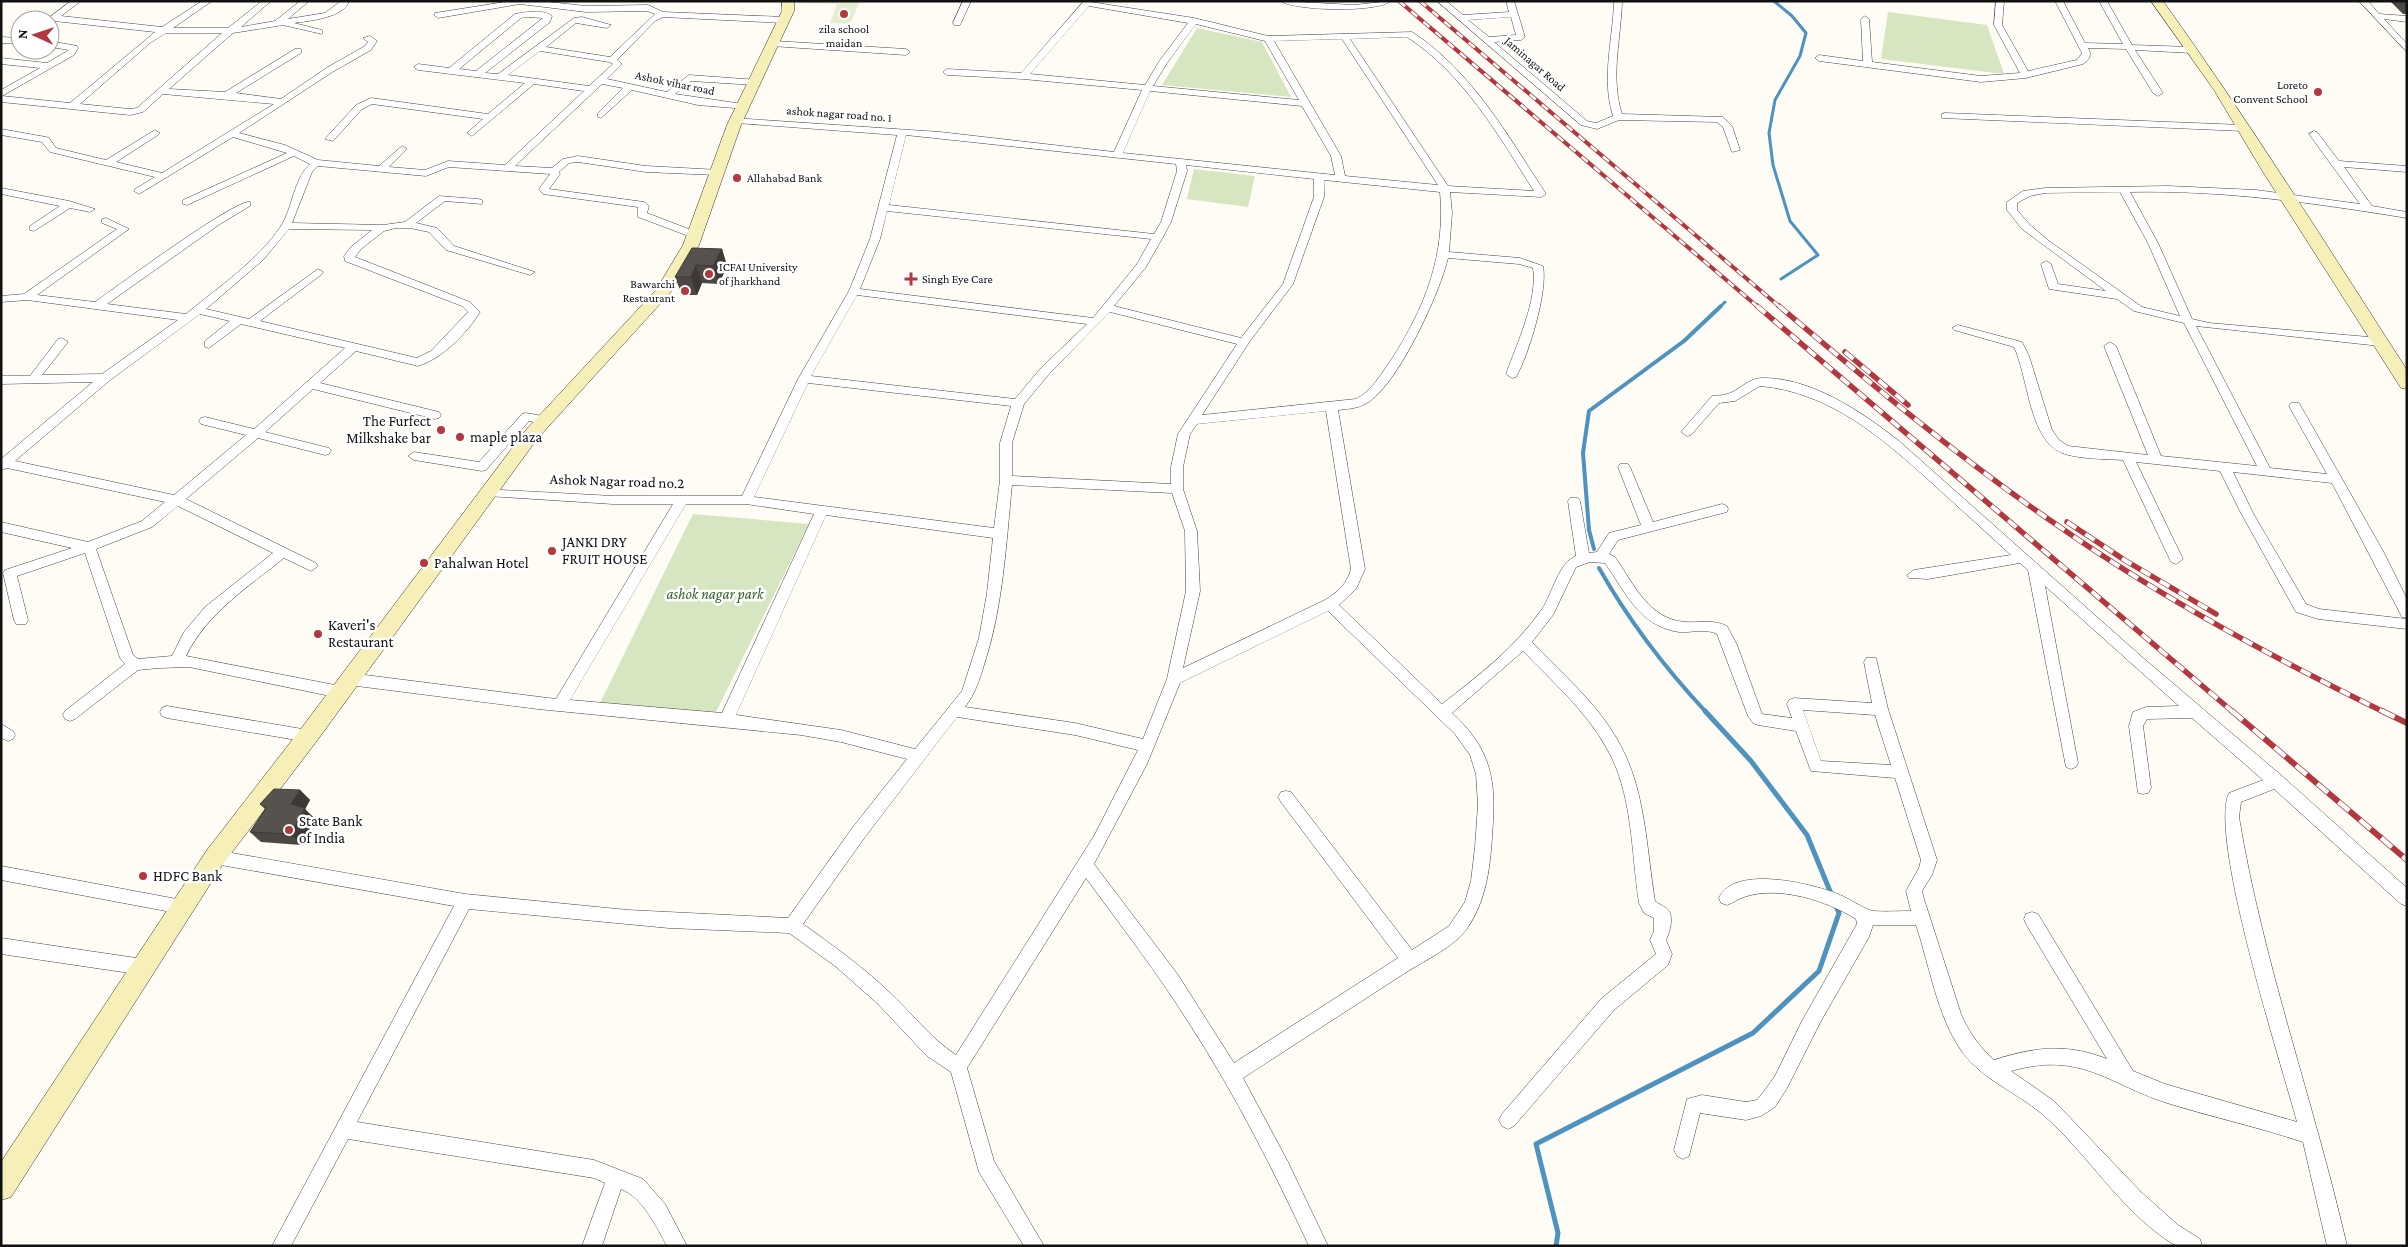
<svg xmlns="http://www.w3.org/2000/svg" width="2408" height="1247" font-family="'Crimson Pro',serif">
  <rect width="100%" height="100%" fill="#fefcf5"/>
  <!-- green -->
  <path fill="#d5e6c1" d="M1888,12l99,13 17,49 -123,-15z
    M1197,28l65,14 29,55 -129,-12z
    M1194,169l61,7 -7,31 -61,-8z
    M693,514l116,10 -96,194 -116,-9z"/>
  <!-- pitch -->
  <path fill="#e5eed2" d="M799,1h61l-10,23 -20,-1 7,-19 -39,-1z"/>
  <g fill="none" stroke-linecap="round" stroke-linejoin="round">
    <!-- stream-far2 -->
    <path stroke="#4e93bf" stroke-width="3" d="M1774,1l18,15 14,17 -6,23 -25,44 -6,33 4,32 17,56 28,34 -37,24
      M1720,307l5,-5"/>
    <!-- stream-far1 -->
    <path stroke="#4e93bf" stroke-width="4" d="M1594,549l-5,-19 -6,-77 6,-42 95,-70 37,-35
      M1599,568c30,53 65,99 107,144"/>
    <!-- stream -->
    <path stroke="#4e93bf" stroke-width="5" d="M1705,711l46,50 56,74 25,61
      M1556,1246l2,-13 -22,-89 217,-111 66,-62 20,-58 -3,-7"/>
    <defs>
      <path id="street" d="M71,1h10l-20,15 101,11 40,-26h10l-39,27h55l34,-27h9l-30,26 34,-6 25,-20h9l-21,18 37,-6 16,-12h8c-5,17 -41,20 -55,22l28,7v4l-39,-9 -50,8 -64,56 56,3 70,-43h6v4l-65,40 45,6 47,-32 37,-21 3,-4 -5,-4 7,-2 7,5 -6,9 -37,21 -95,62 46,12 33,15 61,6 23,-20 5,3 -18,18 36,3 23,-9 57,4 79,-74 -50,-7 -62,52 -5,-3 16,-14 -111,-15 -10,5 -29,32 -8,-2 31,-34 15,-7 117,16 37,-31 -107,-13 -4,-3 4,-3 31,4 66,-54c11,-2 28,-5 37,2l-2,6 -65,51 13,1 76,-56 8,-1 29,8 -4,3 -31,-5 -30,24 64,10 45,-43 -8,-3 -61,1 -66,-8 -82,14 -4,-3 1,-2 76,-12h28l47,5 62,-1 15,7 121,5 4,3 -4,3 -121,-6 -8,4 -38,39 5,4 -15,15 60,13 22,-17 69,5v4l-3,1 -64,-4 -16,13 68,10 3,1v4l-48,-4 -66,-15 -31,28 -3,-1v-4l25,-25 -21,-4 -87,82 37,2 11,-9 15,-3 68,10 74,4 2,2 -5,3 -71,-3 -68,-10 -9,1 -10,9 1,2 -11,15 95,13 5,4 -2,7 52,20v4h-8l-53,-20v-10l-95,-13 -4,-5 11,-15 -101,-7 -23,9 -108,-10 -6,6 -20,51 91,2 22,-3 34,-26 39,3 4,1v4l-37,-3 -29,22 21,5 17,18 81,26 -5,3 -84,-25 -17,-18 -19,-4h-14l-12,3 -23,18 -6,8 115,45 10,10c-13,21 -38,47 -62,54l-62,-15 -36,32 119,29 2,3 -2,3 -4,1 -122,-30 -48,43 64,16 2,3 -2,3 -4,1 -67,-17 -72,61 130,64 2,3 -7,5 -27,-13c-36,29 -77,55 -98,98l154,30 5,2 2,4 -2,4 -5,2 -151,-31 -30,1 -21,2 -63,49 -5,2 -5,-2 -2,-4 2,-4 60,-47 -5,-6 -35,-105 -68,23 11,44 -2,4h-10l-2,-4 -11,-47 2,-3 67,-22 -71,-16v-10l87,20 54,-21 23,-19 -158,-34 -6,2v-11l92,-77 -92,2v-8h29l28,-37 4,-1 6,4 -26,33 60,-1 76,-54 -151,-20 -26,2v-6l23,-2 93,-65 -15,-6v-4l4,-1 23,11 -92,66 58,7c20,-14 140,-103 155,-100v4l-30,18 -113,80 79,10c31,-26 72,-53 95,-88 12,-19 12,-46 29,-62l-16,-8 -107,49 -4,-1v-4l104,-47 -54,-16 -94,57 -5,-3 1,-2 20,-12 -105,-25 -8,-10 -41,-7v-6l45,8 3,1 7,10 50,12 49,-30 5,3 -2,2 -42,27 46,11 112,-69 -111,-10 -20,18 -13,3 -129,-13v-12l39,-22 -39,-4v-6l46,5 22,-13 -19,-3v-6l27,5 1,2 -4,7 -72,41 68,7 85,-71 -101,-11 -4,2v-3h-4zM527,17l16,1 -67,53 -17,-2 62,-51zM166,33h56l-85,75 -7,1 -50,-5 70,-61zM540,51l69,11 4,2 -24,22 -81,-11zM289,229l83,1 -21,17 -7,9 1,5 117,45 6,6 -37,39 -14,7 -157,-37 62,-47 1,-2 -5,-3 -69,50 -43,-10 57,-49zM200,314l30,7 -25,20v6l4,1 32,-24 104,24 -91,81 -49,-12 -4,1 -2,3 2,3 45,11 -72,60 -159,-34 94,-80zM178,506l95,47 -68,54 -21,25 -12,24 -34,3 -5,-4 -37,-106 56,-22z
        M963,1h8l-11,24h-6l-1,-2z
        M1084,1l110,17 74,18 144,-4c60,39 96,104 134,162l-5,3 -91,-5 2,21 -3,39 71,6 23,8c5,25 -14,88 -27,111l-4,1 -6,-4c11,-30 32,-75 27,-106l-14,-4 -71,-6c-8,35 -49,123 -78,143 -9,7 -21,8 -32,9l27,159 -9,20 -17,16 103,99c36,-28 73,-56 100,-95 11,-16 16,-46 34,-53l-8,-55 2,-3h8l2,3 9,52 8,-1 12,-19 32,-8 -23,-58 2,-3h8l2,3 23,55 69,-18 5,2 1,3 -1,3 -109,28 -9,14 6,3c19,27 33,62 70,65 15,1 28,-3 42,4l10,19 25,69 30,4 -5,-14 2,-4 5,-2 78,5 -8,-41 2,-4h10l12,51 49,151 -5,15 -10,16 2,8 37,115c8,18 18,33 33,46 40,-13 73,-17 113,-1l-81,-135 -2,-5 2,-5 6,-2 6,2 95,157 32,13 132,38c-15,-56 -89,-286 -68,-329l34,-13 -71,-62 -45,1 -4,7 8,62 -3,5 -5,1 -5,-1 -9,-67 4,-14 13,-5 33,-1 -134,-120 33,177 -2,4 -5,2 -5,-2 -38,-197 -8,-7 -92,16 -19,-1 -2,-3 7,-5 97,-15c-26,-24 -53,-48 -79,-72 -50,-45 -102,-91 -172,-97l-25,15 -16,2 -28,32 -4,1 -6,-4 31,-36c5,-1 10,0 15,-2 12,-3 20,-15 34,-16 50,-1 101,34 138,63l243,216 140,119 125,112v18l-6,-2 -127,-115 -33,13 -2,15c24,146 75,285 108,429h-20l-24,-104c-45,-15 -91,-25 -136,-39 -61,-20 -86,-52 -156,-32l43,30 87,91 37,33 22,14 2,7c-8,0 -22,1 -29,-2 -53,-33 -85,-91 -132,-131 -25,-21 -58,-33 -78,-60 -26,-36 -33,-86 -47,-128h-43l-4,12 -48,84 -34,67 -12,19 -14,9 -15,4 -46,-7 -11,43 -6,3 -6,-3 -3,-6 13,-51 15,-4 44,7 11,-2 5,-6 13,-18 27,-55 55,-97 -1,-5c-29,-18 -77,-34 -112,-22 -6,2 -11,6 -17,8l-6,-2 -2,-5c15,-34 94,-14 119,-4 10,4 26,15 35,17 12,1 26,0 38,0l-5,-20 13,-23 2,-8 -26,-82 -84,-7 -15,-40 -38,-6 -5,-2 -5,-7 -31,-82c-11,-6 -26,-1 -38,-2 -40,-6 -53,-39 -74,-69l-15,-1 -14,5 -23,48 -21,27c29,31 64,60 85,97 29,49 29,108 38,162 3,3 7,4 11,7 9,6 4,24 0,32l6,14 -4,11 -54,45 -100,116 -6,3 -6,-3 -3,-6 3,-6 100,-116 54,-44 -6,-14 4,-9v-13l-10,-5 -5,-10c-8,-51 -6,-111 -33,-156 -20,-36 -54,-66 -83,-96l-71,62c35,32 44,61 41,108 -2,36 -4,75 -25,106 -13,20 -43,33 -63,46 -54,35 -108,70 -162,105l45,84 40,84h-19c-36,-77 -74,-152 -120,-223 -32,-51 -68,-97 -103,-145l-119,190 27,93 50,85h-20l-45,-74 -28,-100 -24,-16 -50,-53 -42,-37 -46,-33 -120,-5 -200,-19 -112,213 237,38 49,19 22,25 22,42h-20c-11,-20 -24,-48 -46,-57l-19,57h-20l23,-63 -11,-5 -246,-39 -57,107h-19l182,-340 -239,-42 -6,-2 -2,-5 2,-5 6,-2 250,44 163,16 160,8 65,-91 54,-68 -66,-17 -40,-7 -263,-26 -189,-24 -5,-2 -2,-4 2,-4 5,-2 207,26 117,-195h-60l-126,-8 -6,-4 2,-3 130,7h129l56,-117 51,-88 21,-52 27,-104 -161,-12 -3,-1v-4l207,14 174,20 28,-62 -119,-11 -76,-4 -4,-3 4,-3 74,4zM1089,6l99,17 -28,37 -15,25 -115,-11zM1196,24l69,17 34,59 -146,-14 14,-23zM1407,37c56,36 92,99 127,154l-86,-5 -98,-147zM1342,39l96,146 -93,-9 -4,-20 -67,-115zM1150,91l152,15 29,50 4,19 -212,-22zM906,135l270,29 1,7 -16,51 -7,12 -265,-29zM1186,165l128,14v18l-31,87 -42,54 -127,-32 32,-39 17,-30 8,-15 16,-51zM1324,180l116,12c6,62 -15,116 -49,168 -10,14 -19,31 -35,39l-154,16 48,-74 43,-57 31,-87zM887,211l264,28 -14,25 -44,54 -233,-29 20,-50zM857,295l230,29 -46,44 -26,31 -204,-23zM1110,312l127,32 -59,90 -7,33v17l-159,-8v-33l12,-39 25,-30zM808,383l203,23 -11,37v37l-6,48 -240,-31zM1326,411l25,158c-4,15 -13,23 -26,31l-142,68 17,-77 -3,-60 -14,-42v-22l7,-33 7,-10zM1012,485l160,8 13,38 1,60 -19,88 -24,60 -68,-16 -110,-16c10,-13 14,-26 19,-42 19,-58 22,-120 28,-180zM686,504h60l68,10 -92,199 -152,-13zM826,515l167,23 -6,55 -8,45 -17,53 -47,58 -74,-19 -105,-15zM1328,611l127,123 15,21 6,19 2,31 -3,42 -4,34 -6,21 -16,24 -37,24 -121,-158 -5,-1 -5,1 -3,5 3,5 117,156 -164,105 -56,-88 -84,-111 53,-100 33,-81zM1803,710l72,5 16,50 -70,-4zM957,717l118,18 63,15 -44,86 -138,219c-27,-18 -45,-43 -68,-64 -26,-25 -56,-46 -85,-67l62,-87z
        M1280,1l74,4 37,-4c-14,12 -96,10 -111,0z
        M1437,1h9l17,14 46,-3 -3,-11h8l11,36 -4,3 -27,2 93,79 9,2 17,-7c-12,-38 0,-76 1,-115h8c-1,38 -12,76 0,113l101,3 9,9 8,24 -8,2 -9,-25 -6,-5 -98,-2 -22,9 -16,-4zM1511,17l5,18 -27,2 -21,-17z
        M1996,1h8l-2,24 26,46 49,-11 5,-7 -27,-52h8l22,42 38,1 -24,-43h8l25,44 60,2 4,3 -4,3 -57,-3 28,43 -5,3 -5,-3 -27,-44 -38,-1c4,7 2,11 -5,16l-57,14 -45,4 -162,-21 -4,-3 4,-3 44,6 -2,-42 4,-3 4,3 3,43 109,14 39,-3 -26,-48z
        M2359,1h9l11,13 28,2v6l-23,-3 23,25v8z
        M1,37l19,1v6l-19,-1z
        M774,41l132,8 4,3 -4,3 -135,-9 -1,-2z
        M1945,113l298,12 5,3 -5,3 -301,-13v-4z
        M2314,131l3,1 22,29 68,5v6l-63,-5 28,39 35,6v6c-93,-15 -183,-28 -277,-26l28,51 34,76 17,4 171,15 6,4 -6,4 -184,-20 74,142 57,6 -38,-68 2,-3h8l84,148 24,48v19l-5,-1 -70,-134 -99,-11 20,41 53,91 13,5 88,10v10l-89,-10 -22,-7 -55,-99 -21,-42 -84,-9 47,97 -7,5 -5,-2 -48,-102c-17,-1 -46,-1 -61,-7 -33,-13 -34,-77 -48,-106l-60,-17 -2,-2 6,-3 64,17 7,14 23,74 7,10 9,6 80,9 -44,-109 6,-4 6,4 45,110 96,10 -73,-143 -50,-12 -17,-12 -68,-10 -8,-25 5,-3 5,3 7,20 48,7 -84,-62 -15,-19v-8l16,-11 22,-3 123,-2 88,4 104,14 -51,-70zM2120,192l28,51 32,73 -38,-9 -93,-66 -19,-16 -13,-15v-7l13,-7 15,-3z
        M1,188l68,13 26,8 -5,3 -20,-4 -36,23 -4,-1v-4l30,-20 -59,-12z
        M526,413l22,4 2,3 -6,4 -15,-3 -43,49 -4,1 -68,-11 -6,-4 6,-4 65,10 43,-48z
        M167,706l141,24 5,2 2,4 -2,4 -5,2 -141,-24 -5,-2 -2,-4 2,-4z
        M1,724l12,7 2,4 -2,4 -5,2 -7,-3z
        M1,866l181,34 6,2 2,5 -2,5 -6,2 -181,-34z
        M1,938l142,21 6,2 2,6 -2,6 -6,2 -142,-21z"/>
      <path id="secondary" d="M782,1h12v10l-53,114 -42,120 -29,48 -133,146 -221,303 -93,122 -212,333 -10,3v-38l206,-312 93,-120 225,-299 131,-141 27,-45 44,-120 55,-114z
        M2151,1h12c86,120 164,245 244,369v19l-6,-1 -138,-216 -49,-82z"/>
    </defs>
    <!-- street casing -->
    <use href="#street" stroke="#444" stroke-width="1"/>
    <!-- secondary casing -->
    <use href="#secondary" stroke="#333" stroke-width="1"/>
    <!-- street -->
    <use href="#street" fill="#fff" fill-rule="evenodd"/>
    <!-- secondary -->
    <use href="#secondary" fill="#f6efb8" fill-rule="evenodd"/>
    <defs>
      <path id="rail-far2" d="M1399,1l359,306
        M1420,1l360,306"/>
      <path id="rail-far1" d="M1757,306l476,406
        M1779,306c90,76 180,152 278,219 103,72 215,132 327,187
        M1845,352l63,53
        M2067,522l59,39 90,53"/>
      <path id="rail" d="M2232,711l175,149
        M2382,711l25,12"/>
    </defs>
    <!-- rail-far2 casing -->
    <use href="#rail-far2" stroke="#b2373e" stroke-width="4"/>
    <!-- rail-far1 casing -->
    <use href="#rail-far1" stroke="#b2373e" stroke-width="5.5"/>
    <!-- rail casing -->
    <use href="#rail" stroke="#b2373e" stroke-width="6"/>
    <!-- rail-far2 -->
    <use href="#rail-far2" stroke="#fff" stroke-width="2.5" stroke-dasharray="8" stroke-linecap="butt"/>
    <!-- rail-far1 -->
    <use href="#rail-far1" stroke="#fff" stroke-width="4" stroke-dasharray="11" stroke-linecap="butt"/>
    <!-- rail -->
    <use href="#rail" stroke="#fff" stroke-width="4.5" stroke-dasharray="14" stroke-linecap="butt"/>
  </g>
  <!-- wall -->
  <path fill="#4c4743" d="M2390,1h17v13h-4z
    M722,249l5,17 -8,18 -17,-1 -5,12h-15l-7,-18z
    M300,790l10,10 -5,9 10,10 -14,26 -40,-3 -11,-10 15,-23 -5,-5z"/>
  <!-- shaded-wall -->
  <path fill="#3e3937" d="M722,249l5,17 -8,18 -6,-18z
    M696,265l6,18 -5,12 -6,-18z
    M300,790l10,10 -5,9 10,10 -14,26 -10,-11v-30z"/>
  <!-- building -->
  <path fill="#58524e" stroke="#3e3937" d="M692,248l30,1 -9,17 -17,-1 -5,12h-16z
    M274,789l26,1 -9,14 14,4 -14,26 -41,-2 16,-24 -6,-4z"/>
  <!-- markers -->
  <g fill="#b2373e" stroke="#fff" stroke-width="2">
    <circle cx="844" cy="14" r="5"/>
    <circle cx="2318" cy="92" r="5"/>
    <circle cx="737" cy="178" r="5"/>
    <circle cx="709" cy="274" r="5"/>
    <path d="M908.5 271.5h5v5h5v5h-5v5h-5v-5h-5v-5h5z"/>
    <circle cx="685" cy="291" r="5"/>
    <circle cx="441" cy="430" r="5"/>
    <circle cx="460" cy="437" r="5"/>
    <circle cx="552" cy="551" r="5"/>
    <circle cx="424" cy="563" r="5"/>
    <circle cx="318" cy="634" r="5"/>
    <circle cx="289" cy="830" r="5"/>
    <circle cx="143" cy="876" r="5"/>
  </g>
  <g text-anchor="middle" stroke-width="5" stroke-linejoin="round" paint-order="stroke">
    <!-- far-poi labels -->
    <g font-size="12" fill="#111" stroke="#fff" text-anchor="start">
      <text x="844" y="33" text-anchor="middle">zila school<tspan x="844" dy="14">maidan</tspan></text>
      <text x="2308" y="89" text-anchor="end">Loreto<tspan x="2308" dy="14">Convent School</tspan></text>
      <text x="747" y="182">Allahabad Bank</text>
      <text x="719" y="271">ICFAI University<tspan x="719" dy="14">of jharkhand</tspan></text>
      <text x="922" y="283">Singh Eye Care</text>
      <text x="675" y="288" text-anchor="end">Bawarchi<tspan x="675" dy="14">Restaurant</tspan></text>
    </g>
    <!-- far-street labels -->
    <g font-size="12" fill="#111" stroke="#fff">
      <text transform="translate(1535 64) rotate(41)" y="4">Jaminagar Road</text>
      <text transform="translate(675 83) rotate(12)" y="4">Ashok vihar road</text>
      <text transform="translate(839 114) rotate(4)" y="4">ashok nagar road no. 1</text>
    </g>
    <!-- poi labels -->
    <g font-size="15" fill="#111" stroke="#fff" text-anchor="start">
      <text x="431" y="426" text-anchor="end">The Furfect<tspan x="431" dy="17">Milkshake bar</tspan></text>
      <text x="470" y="442">maple plaza</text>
      <text x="562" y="547">JANKI DRY<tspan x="562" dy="17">FRUIT HOUSE</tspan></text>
      <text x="434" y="568">Pahalwan Hotel</text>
      <text x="328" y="630">Kaveri's<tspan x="328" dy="17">Restaurant</tspan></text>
      <text x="299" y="826">State Bank<tspan x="299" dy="17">of India</tspan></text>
      <text x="153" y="881">HDFC Bank</text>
    </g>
    <!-- street labels -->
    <g font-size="15" fill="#111" stroke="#fff">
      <text transform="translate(617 481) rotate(2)" y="5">Ashok Nagar road no.2</text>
    </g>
    <!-- park labels -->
    <g font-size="15" font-style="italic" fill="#346227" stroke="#fff">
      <text x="715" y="599">ashok nagar park</text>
    </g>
  </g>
  <!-- border -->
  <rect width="2408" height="1247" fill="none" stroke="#111111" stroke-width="5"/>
  <!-- north arrow -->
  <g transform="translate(35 35) rotate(273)"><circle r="24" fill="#ffffff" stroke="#a0a0a0"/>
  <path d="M0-4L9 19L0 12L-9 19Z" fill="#b2373e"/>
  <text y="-8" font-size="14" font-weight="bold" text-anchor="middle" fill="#111111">N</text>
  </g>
</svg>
